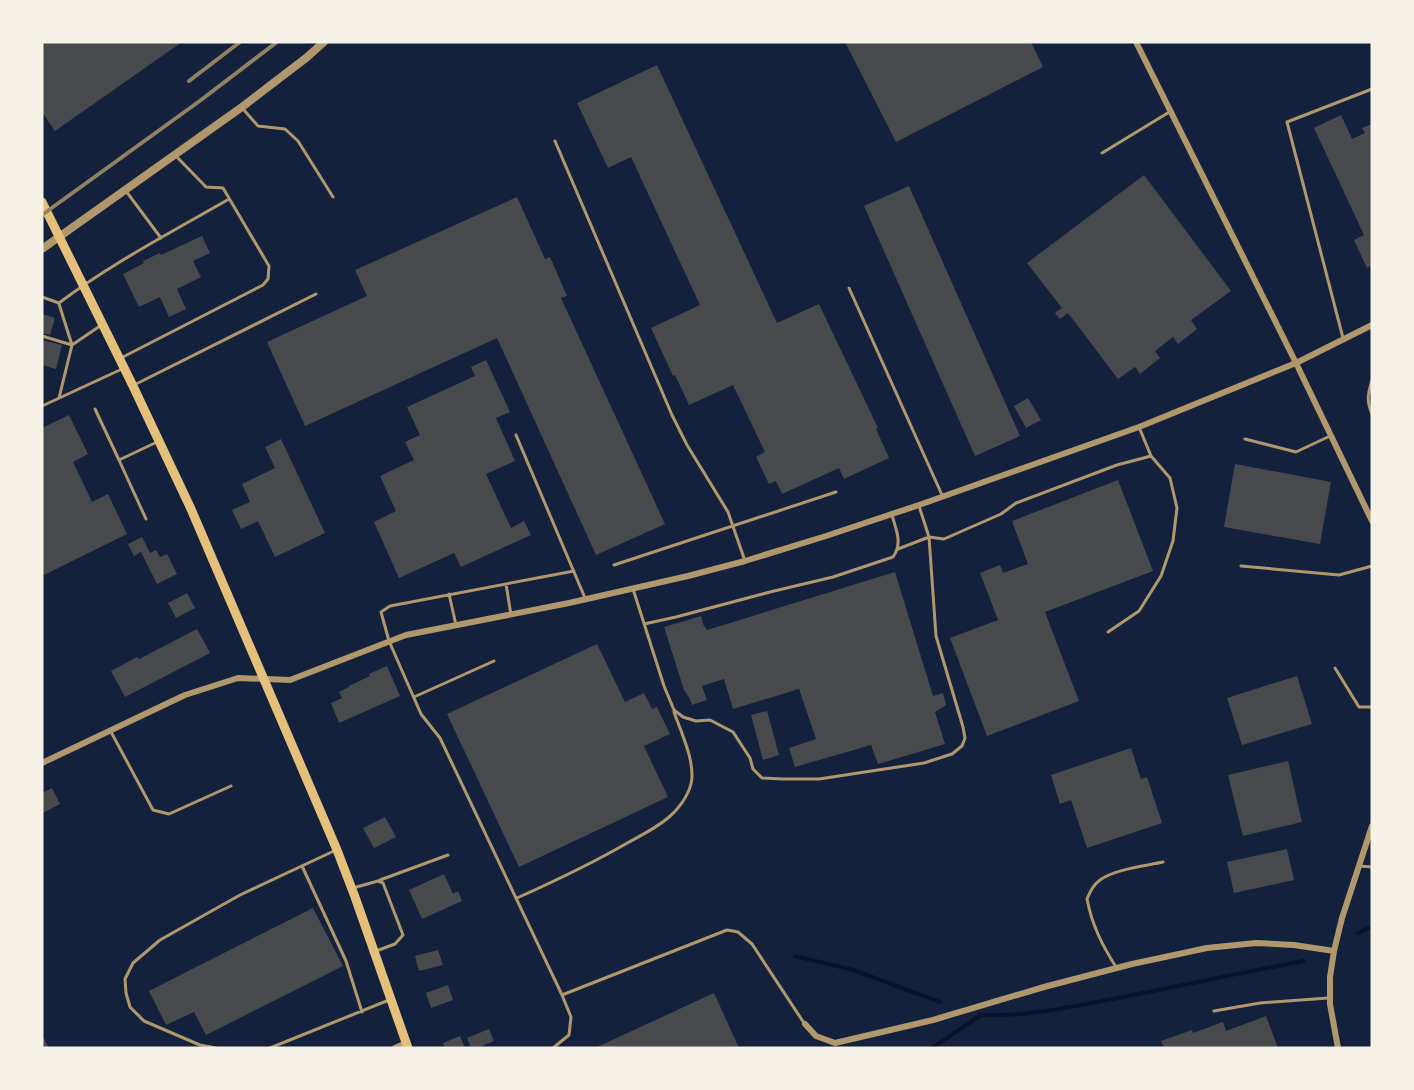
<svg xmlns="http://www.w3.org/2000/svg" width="1414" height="1090" font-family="'Titillium Web',sans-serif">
  <rect width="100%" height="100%" fill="#14213d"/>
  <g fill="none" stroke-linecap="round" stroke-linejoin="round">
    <!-- stream -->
    <path stroke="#0b132b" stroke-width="4" d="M1358,933l14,-7
      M795,956l58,14 87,32
      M980,1015c42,2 85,-7 127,-15 65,-12 131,-27 197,-39
      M932,1048l49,-33"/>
  </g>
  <!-- building -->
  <path fill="#48494c" d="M42,42h140l-127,89 -13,-19z
    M845,42h186l12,25 -147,75z
    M657,65l120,258 42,-19 59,124 -2,1 13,29 -45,21 -5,-11 -57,26 -6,-13 -7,3 -13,-27 9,-5 -32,-67 -44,20 -14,-30 -2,1 -22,-48 49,-23 -69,-148 -23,11 -31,-65z
    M1341,115l11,24 13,-6 -3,-5 10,-4v141l-5,3 -13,-28 10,-5 -50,-107z
    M1144,175l87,116 -40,29 6,9 -19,15 -5,-7 -18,14 5,7 -20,16 -5,-7 -17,12 -50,-66 -8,6 -5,-6 7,-5 -35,-45z
    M909,186l111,250 -45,20 -111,-250z
    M517,197l28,62 5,-2 17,39 -6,2 104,226 -69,31 -99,-217 -192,88 -38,-84 100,-46 -12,-26z
    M202,236l8,17 -17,8 8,16 -24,12 9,20 -17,8 -9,-20 -21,10 -16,-33 21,-11 -1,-2 17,-8 1,2z
    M42,314l13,4 -5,17 -8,-2z
    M42,340l20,5 -6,24 -14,-4z
    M486,360l24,52 -14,6 19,43 -29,13 25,54 13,-7 7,14 -70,32 -7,-14 -55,25 -25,-56 22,-11 -16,-35 34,-16 -9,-18 15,-7 -13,-28 68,-31 -4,-9z
    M1028,398l13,22 -15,8 -12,-22z
    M69,415l19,39 -15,8 19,40 16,-8 19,40 -83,41 -2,-3v-144z
    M281,439l44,94 -50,24 -17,-36 -17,8 -9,-19 18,-8 -8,-18 33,-16 -10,-21z
    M1235,464l96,18 -11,62 -96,-17z
    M1118,480l35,91 -108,41 34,89 -92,35 -37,-98 48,-18 -18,-47 20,-8 3,8 25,-9 -16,-43z
    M142,537l8,16 6,-3 4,7 7,-3 10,20 -20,10 -16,-32 -7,4 -6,-12z
    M895,572l38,124 10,-3 3,12 -11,7 10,32 -67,20 -7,-19 -76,22 -6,-19 27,-9 -17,-50 -66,20 -9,-30 -22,7 5,14 -15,5 -2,-6 -6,-9 -20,-63 37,-11 2,8 4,6z
    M187,593l8,15 -19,10 -8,-15z
    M197,629l13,24 -85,44 -14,-26 26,-14 2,2z
    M597,644l28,58 19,-9 8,16 5,-2 13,27 -26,12 24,51 -149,70 -72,-153z
    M387,666l13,30 -61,27 -8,-20 11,-5 -3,-6 10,-5v-1l21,-10 -1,-2z
    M1297,676l15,48 -70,21 -15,-47z
    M767,711l12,44 -16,5 -12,-45z
    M1131,748l10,31 6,-2 15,46 -75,25 -16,-48 -11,4 -9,-29z
    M1288,761l14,61 -59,14 -15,-61z
    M52,788l8,16 -17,9 -1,-20z
    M385,817l11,20 -22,11 -11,-20z
    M1287,849l7,31 -60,13 -7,-31z
    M444,874l9,20 5,-3 4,10 -40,18 -13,-29z
    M313,908l30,58 -137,69 -12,-23 -28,13 -17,-34z
    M438,950l5,15 -24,6 -4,-15z
    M448,985l5,15 -22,8 -5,-15z
    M714,993l25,55h-144z
    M1266,1016l12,32h-114l-3,-7 31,-11 1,3 30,-11 3,9z
    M489,1029l5,12 -17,7h-6l-4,-10z
    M42,1035l7,13h-7z
    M460,1036l5,12h-20l-2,-5z"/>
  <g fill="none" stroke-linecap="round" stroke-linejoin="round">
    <!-- service -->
    <path stroke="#b1986c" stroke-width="3" d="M243,109l15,17 27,3 13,12 35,56
      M555,141l117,274 15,30 41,67 17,49
      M1102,153l69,-42
      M126,191l35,47
      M849,288l93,207
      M42,297l17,6c53,-40 113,-71 170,-104
      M59,304l13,41
      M42,336l30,9
      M1343,338l-56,-216 85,-33
      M121,358l142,-73 5,-6 1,-13 -46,-78 -17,-1 -31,-32
      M1372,380c-4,14 -6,20 0,34
      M134,385l182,-91
      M59,398l13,-53 28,-19
      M42,406l80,-37
      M95,409l24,51 38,-18
      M516,435l69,163
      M1245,439l51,13 34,-16
      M119,460l27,59
      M919,506l10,31 15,2 57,-25 15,-11 101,-38 34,-9
      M614,565l222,-73
      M1241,566l98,9 33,-9
      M506,584l5,31
      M633,589l31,97 10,24 9,7 13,4 14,-1 23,12 17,26 3,11 9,9 21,1h36l105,-16 28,-9 10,-8 3,-8 -2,-11 -27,-91 -7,-99 -31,12
      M449,594l7,31
      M644,624l32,-7 94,-25 63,-15 60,-20c10,-14 3,-27 -1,-42
      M1108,632l31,-21 22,-35 12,-35 4,-33 -7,-30 -19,-22 -12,-29
      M1335,668l24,39h13
      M414,697l80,-36
      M110,730l43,80 16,4 62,-28
      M302,866l44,95 16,51
      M1359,866l13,1
      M380,880l68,-25
      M353,888l25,-7 5,2 20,52 -8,9 -19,7
      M517,898c38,-17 76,-35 112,-56 13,-7 27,-14 39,-24 10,-8 20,-22 23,-34 5,-21 -10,-52 -17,-72
      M1116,967c-14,-22 -24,-42 -29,-68 3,-7 6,-14 13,-19 15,-11 45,-14 63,-18
      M562,995l165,-65 11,2 14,12 52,79
      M1214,1011l46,-8 68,-5
      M216,1048l-16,-3 -56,-24 -14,-14 -4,-14 -1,-14 8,-16 27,-23 80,-45 96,-45
      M270,1048l119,-48
      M553,1048l16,-13 2,-18 -9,-22 -122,-257 -19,-24 -32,-73 -8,-29 9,-6 184,-35"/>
    <!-- minor -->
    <path stroke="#b1986c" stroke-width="6" d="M1136,42l160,321 76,158
      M42,763l143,-68 53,-17 52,2 116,-45 163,-32 119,-27 57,-15 81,-25 93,-31 220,-78 157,-64 76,-38
      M805,1024l11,12 19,7 98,-23 111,-33 88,-23 75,-16 49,-5 38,2 40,6
      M395,1048l11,-5
      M1338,1048l-8,-44v-27l4,-26 8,-33 30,-92"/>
    <!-- tertiary -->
    <path stroke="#b1986c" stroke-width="8" d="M42,249l200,-142 64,-49 18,-16"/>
    <!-- secondary -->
    <path stroke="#e5c07b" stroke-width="9" d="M42,202l91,184 58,123 146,341 18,47 53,151"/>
    <!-- rail -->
    <path stroke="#918062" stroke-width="4" d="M189,81l51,-39
      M42,215l159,-115 76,-58"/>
  </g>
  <!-- border -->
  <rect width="1414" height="1090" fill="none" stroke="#f6f1e7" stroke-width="87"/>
</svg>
